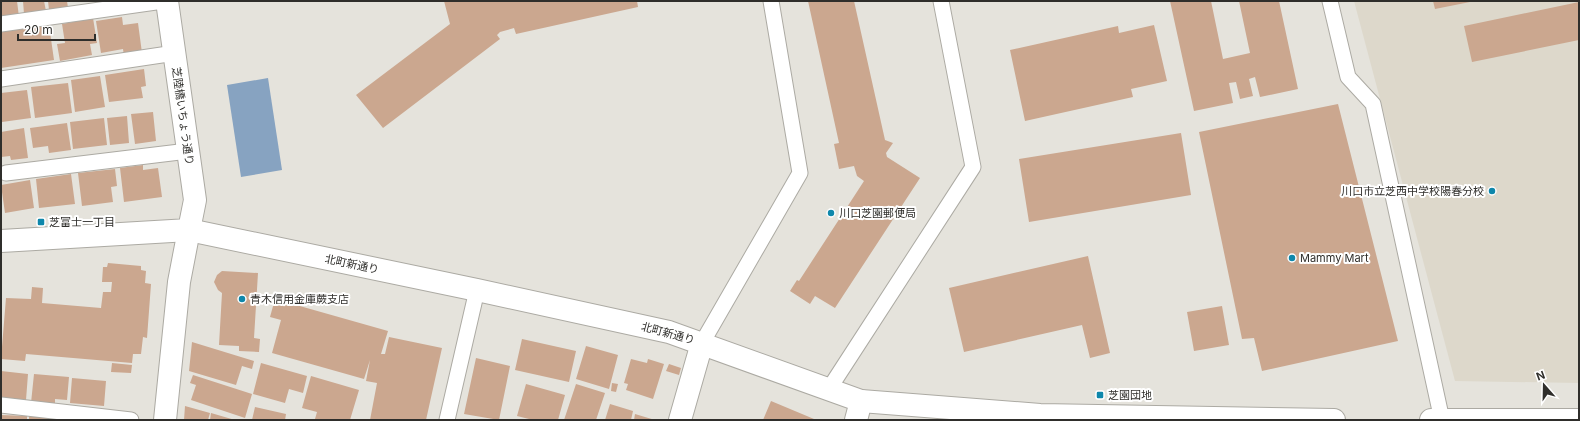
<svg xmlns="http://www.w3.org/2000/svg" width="1580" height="421" font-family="Inter,'Noto Sans JP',sans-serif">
  <rect width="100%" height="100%" fill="#e5e3dc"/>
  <!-- built -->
  <path fill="#ddd8cb" d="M1354,1h225v382l-124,-2z"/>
  <!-- water -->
  <path fill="#87a3c1" d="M268,78l14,92 -41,7 -14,-92z"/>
  <!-- building -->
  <path fill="#cba78f" d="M1,1h16l2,16 -18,2z
    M23,1h21l2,10 -22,3z
    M48,1h19l1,7 -19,2z
    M444,1h193l1,6 -122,27 -2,-6 -14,4 -3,3 3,4 -117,89 -27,-33 94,-71z
    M808,1h46l31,139 8,3 -7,10 1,4 33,21 -85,130 -20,-12 -5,8 -20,-13 7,-11 2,1 65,-100 -7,-5 -3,-10 -15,3 -5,-25 5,-1z
    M1170,1h41l12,58 27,-6 -11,-52h40l19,88 -38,8 -5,-20 -6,2 4,17 -13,3 -4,-17 -7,1 4,20 -39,8z
    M1433,1h37v1l-35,7z
    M1579,2v38l-107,22 -8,-36z
    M122,17l1,8 15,-2 4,30 -18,3 -1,-7 -22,4 -5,-32z
    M93,18l4,25 -7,1 2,11 -32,6 -3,-17 8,-1 -3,-19z
    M49,25l5,35 -53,8v-36z
    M1154,25l13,56 -36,8 2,8 -108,24 -15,-71 108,-24 1,7z
    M144,69l2,17 -5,1 2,11 -34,4 -4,-27z
    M100,76l5,31 -30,5 -4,-32z
    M68,83l4,30 -37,5 -4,-31z
    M27,90l4,28 -29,4 -1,-29z
    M1338,104l60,237 -136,30 -8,-33 -12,1 -43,-207z
    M153,112l3,29 -21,3 -4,-30z
    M127,116l2,27 -19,2 -3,-27z
    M104,118l3,27 -34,4 -3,-27z
    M67,123l4,27 -22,3 -1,-7 -15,2 -3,-20z
    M24,128l4,30 -17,2 -1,-4 -9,1v-25z
    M1181,133l10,62 -162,27 -10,-63z
    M143,165v5l15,-2 4,29 -38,5 -4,-34z
    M115,169l2,17 -6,1 2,15 -31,4 -4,-33z
    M71,174l4,30 -36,4 -3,-29z
    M30,180l4,28 -29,5 -4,-28z
    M1088,256l22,97 -20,5 -8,-33 -118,27 -15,-64z
    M108,263l33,3v4l5,1 -1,12 6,1 -4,54 -4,-1 -2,17h-8l-1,9 -106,-9 -1,7 -24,-2 5,-61 25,1 1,-12 11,1 -1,15 59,5 2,-16h8l1,-10h-10l1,-15h4z
    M222,271l36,2 -4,65 6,1 -1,13 -20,-1v-5l-20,-1 3,-52 -4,-3 -4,-8 3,-7z
    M275,299l113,32 -7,23h4l4,-17 53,11 -16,72h-56l7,-37 -11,-2 4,-21 -6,19 -92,-26 9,-33 -11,-3z
    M1222,306l7,39 -35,6 -7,-39z
    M522,339l54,12 -7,31 -54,-12z
    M192,342l62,19 -2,8 -10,-3 -6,19 -47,-14z
    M586,346l32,9 -9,34 -33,-10z
    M476,358l34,8 -11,54 -35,-6z
    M631,359l16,4 1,-4 16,5 -11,35 -27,-9 2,-6 -4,-1z
    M112,363l20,2 -1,8 -20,-1z
    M261,363l46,13 -4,17 -14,-4 -4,14 -32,-9z
    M669,364l12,4 -2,7 -13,-4z
    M1,371l27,3 -2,26 -25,-2z
    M34,374l35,3 -2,23 -12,-1v6l-24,-2z
    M193,375l59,19 -7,24 -54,-18 5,-15 -6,-2z
    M311,376l48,14 -9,30h-31l-4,-1 2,-7 -15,-4z
    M72,378l34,3 -2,25 -34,-3z
    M612,383l6,1 -2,8 -5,-1z
    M526,384l39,11 -7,25h-25l-16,-4z
    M576,384l29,9 -9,27h-32z
    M771,401l43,18 -51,1z
    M610,404l23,7 -2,9h-26z
    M185,406l25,7 -2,7h-24z
    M255,407l31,7 -1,6h-33z
    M211,413l24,7h-25z
    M635,414l20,6h-21z
    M1,415l26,1v4h-26z
    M29,416l28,2v2h-28z"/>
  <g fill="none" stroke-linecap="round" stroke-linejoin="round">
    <defs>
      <path id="service" d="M1330,1l18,76 25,27 69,316
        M1,24l162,-23
        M1,79l174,-26
        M6,173l182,-22
        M702,343l98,-170 -29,-172
        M829,389l144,-222 -32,-166
        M1,405l130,15
        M447,420l30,-130"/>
      <path id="minor" d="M165,420l14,-138 10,-52
        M680,420l22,-77
        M856,420l5,-19"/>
      <path id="tertiary" d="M167,1l28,199 -6,30
        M1,241l188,-11 288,60 192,42 192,69 179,14 294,5
        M1431,420h148"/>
    </defs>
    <!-- service casing -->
    <use href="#service" stroke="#acaaa3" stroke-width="17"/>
    <!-- minor casing -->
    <use href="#minor" stroke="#acaaa3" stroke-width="24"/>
    <!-- tertiary casing -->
    <use href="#tertiary" stroke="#acaaa3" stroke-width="24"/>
    <!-- service -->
    <use href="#service" stroke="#fff" stroke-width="15"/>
    <!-- minor -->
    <use href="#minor" stroke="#fff" stroke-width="22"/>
    <!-- tertiary -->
    <use href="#tertiary" stroke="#fff" stroke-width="22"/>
  </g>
  <!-- markers -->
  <g fill="#0e87ab" stroke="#fff" stroke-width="1.5">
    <circle cx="1492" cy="191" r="4"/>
    <circle cx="831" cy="213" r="4"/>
    <rect x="37" y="218" width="8" height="8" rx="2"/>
    <circle cx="1292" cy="258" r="4"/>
    <circle cx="242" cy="299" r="4"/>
    <rect x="1096" y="391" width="8" height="8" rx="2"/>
  </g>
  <g text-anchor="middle" stroke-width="4" stroke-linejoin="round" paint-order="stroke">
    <!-- street labels -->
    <g font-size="11" fill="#2f2e2b" stroke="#fff">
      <text transform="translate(183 116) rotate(82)" y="4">芝陸橋いちょう通り</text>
      <text transform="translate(352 264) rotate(12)" y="4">北町新通り</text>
      <text transform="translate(668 333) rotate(15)" y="4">北町新通り</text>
    </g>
    <!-- poi labels -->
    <g font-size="11" fill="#2f2e2b" stroke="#fff" text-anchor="start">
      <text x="1484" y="195" text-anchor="end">川口市立芝西中学校陽春分校</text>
      <text x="839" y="217">川口芝園郵便局</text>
      <text x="49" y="226">芝富士一丁目</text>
      <text x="1300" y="262">Mammy Mart</text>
      <text x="250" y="303">青木信用金庫蕨支店</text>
      <text x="1108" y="399">芝園団地</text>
    </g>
  </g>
  <!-- border -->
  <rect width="1580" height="421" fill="none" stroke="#2f2e2b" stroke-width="4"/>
  <!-- north arrow -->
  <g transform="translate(1544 385) rotate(340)" stroke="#ffffff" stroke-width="3" paint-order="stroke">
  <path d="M0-3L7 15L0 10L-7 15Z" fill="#2f2e2b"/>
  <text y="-6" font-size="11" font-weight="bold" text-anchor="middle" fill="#2f2e2b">N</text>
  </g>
  <!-- scale -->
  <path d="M18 34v6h77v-6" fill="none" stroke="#2f2e2b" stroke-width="2"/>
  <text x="24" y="34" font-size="12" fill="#2f2e2b" stroke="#ffffff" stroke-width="3" paint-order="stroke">20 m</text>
</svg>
